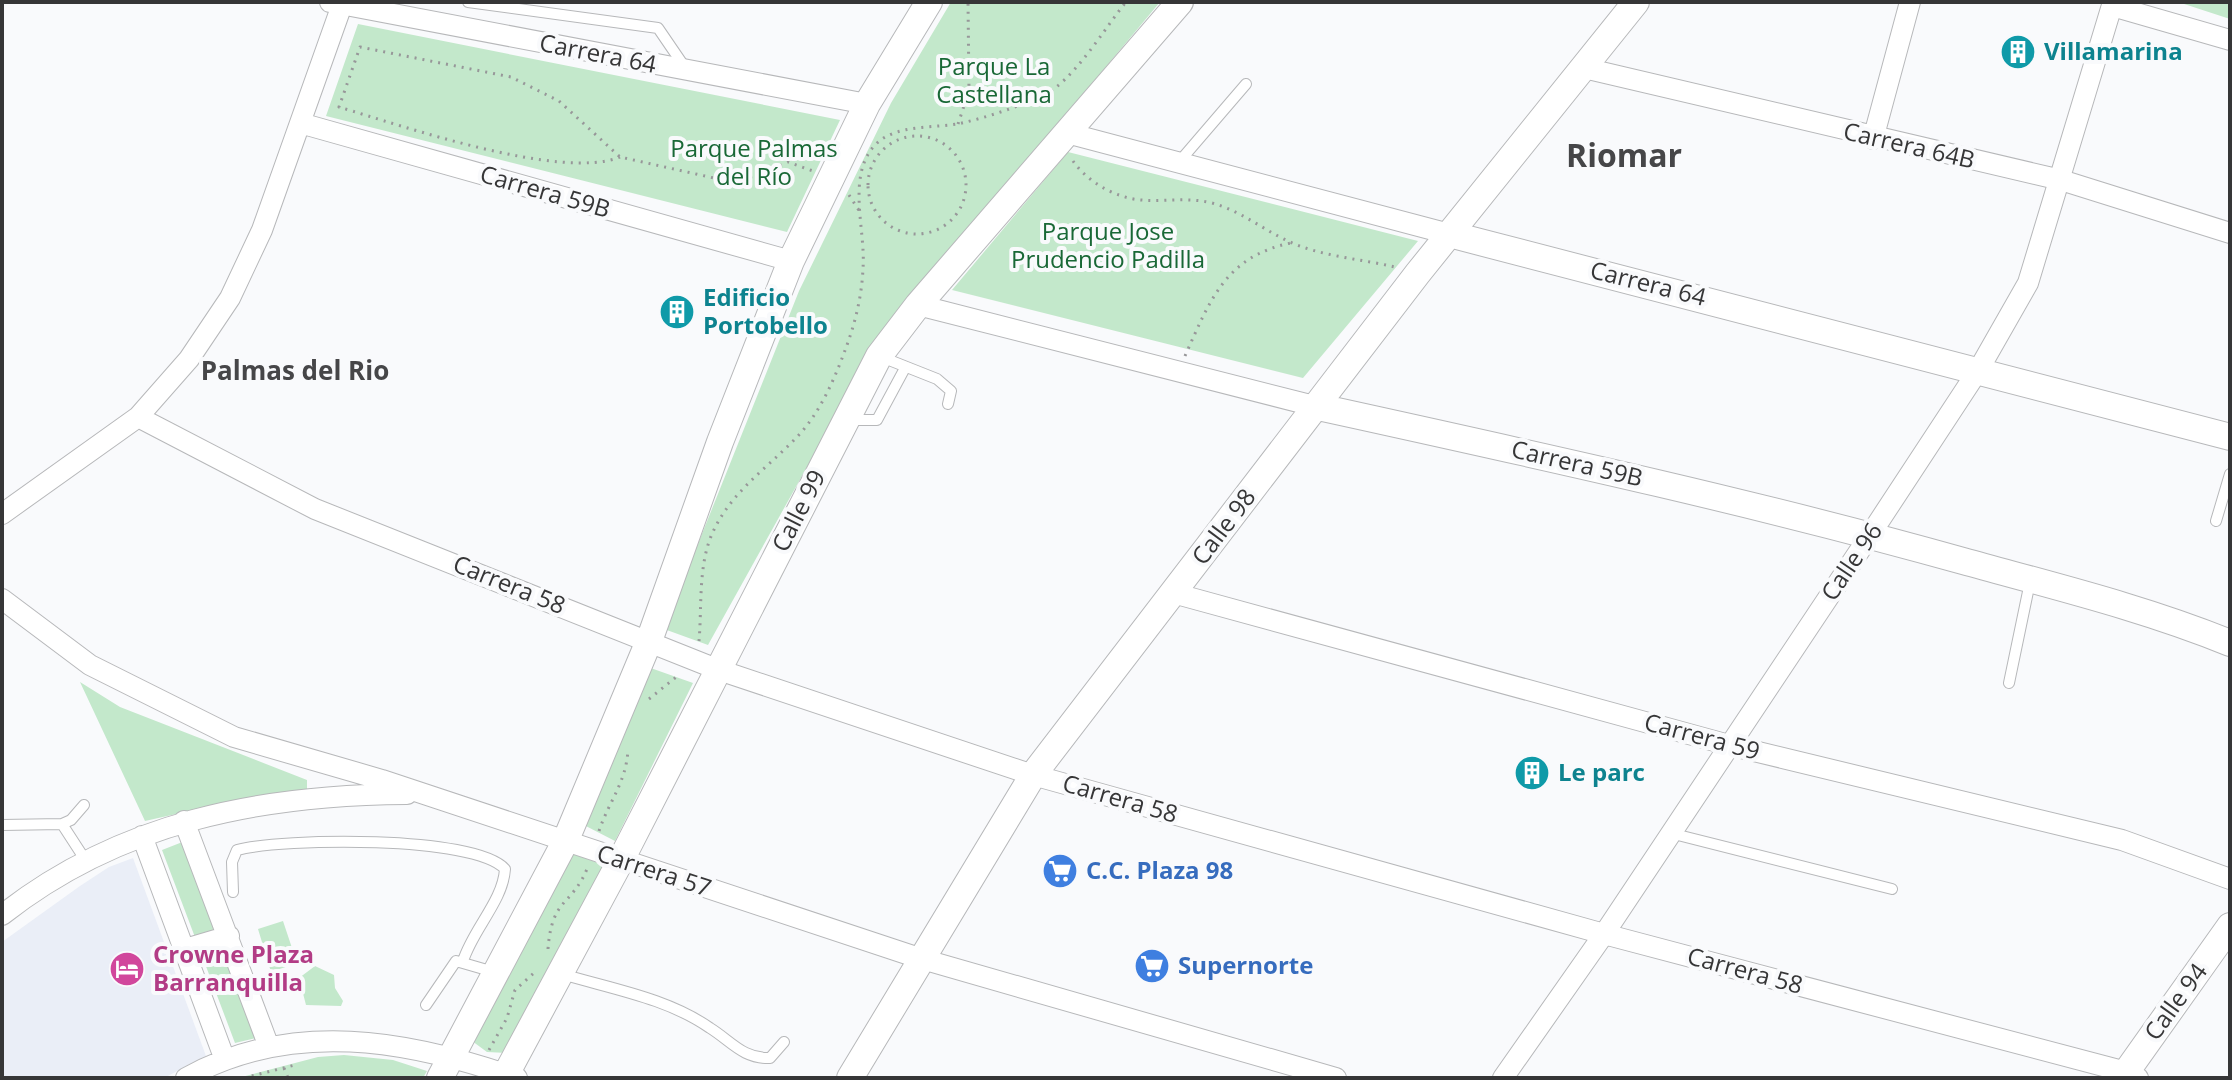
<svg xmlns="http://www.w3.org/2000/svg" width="2232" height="1080" font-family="'Open Sans',sans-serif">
  <rect width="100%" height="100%" fill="#f9fafc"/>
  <!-- built -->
  <path fill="#eaeef7" d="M133,858l73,198 -42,22h-162v-136l78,-56 29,-19z"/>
  <!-- green -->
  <path fill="#c3e8cb" d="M951,2h209l-283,339 -169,304 -44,-16 135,-338 92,-188z
    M2178,2h52v17z
    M358,24l482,96 -53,112 -461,-116z
    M1068,152l350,89 -115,137 -351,-88z
    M645,666l48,17 -78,158 -35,-18z
    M80,682l40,25 187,73v12l-82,11 -80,18z
    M185,841l71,197 -21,5 -73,-193z
    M573,854l34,12 -100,187 -20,-1 -15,-11z
    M283,921l14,42 -26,9 -13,-43z
    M315,966l19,9 1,13 8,13 -2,5 -35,-1 -7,-27z
    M344,1055l49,5 34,11 -4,7h-185l80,-21z"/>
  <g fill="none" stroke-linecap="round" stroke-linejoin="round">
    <defs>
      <path id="service" d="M468,2l190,26 28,41
        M1179,162l67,-78
        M879,356l58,23 14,12 -3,13
        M848,420h29l28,-52
        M2216,521l14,-47
        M2009,683l21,-101
        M62,824l24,37
        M2,825l60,-1 9,-4 13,-15
        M1670,833l222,56
        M233,892l-1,-30 5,-12c45,-12 237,-15 268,19 -2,32 -32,60 -42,92
        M562,974c50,15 105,24 148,54 21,13 33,31 60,30l14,-16
        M426,1005l30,-44 38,11"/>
      <path id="minor" d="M330,2l537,102
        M2112,6l118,34
        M1584,68l477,112 169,53
        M300,123l491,138
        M1067,133l382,101
        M1873,139l37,-137
        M918,305l396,101
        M138,417l177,92 404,161 314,105 571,159 522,138 12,6
        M2,514l136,-97 51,-58 41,-61 32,-68 81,-228
        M1173,593l556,152 393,95 108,39
        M2,599l88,66 144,72 148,43 540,179 414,119
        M184,821l85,226
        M142,836l83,224
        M2,915c118,-93 258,-120 405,-121
        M185,949l44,-13
        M186,1078c106,-59 222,-38 331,0
        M1503,1078l101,-144 266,-399 109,-166 49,-86 85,-281"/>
      <path id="tertiary" d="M1449,234l781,203
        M1314,406c218,48 435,95 649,155 90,25 181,47 267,82
        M440,1078l125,-236 84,-201 71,-199 71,-181 76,-157 62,-102
        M504,1078l117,-218 258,-504 39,-51 262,-303
        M850,1078l183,-303 385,-502 218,-271
        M2122,1078l108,-152"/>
    </defs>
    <!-- service casing -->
    <use href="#service" stroke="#b7b8ba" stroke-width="12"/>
    <!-- minor casing -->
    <use href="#minor" stroke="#b7b8ba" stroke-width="22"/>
    <!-- tertiary casing -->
    <use href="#tertiary" stroke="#b7b8ba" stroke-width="28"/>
    <!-- path -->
    <path stroke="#979799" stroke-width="3" stroke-dasharray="2 6" stroke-linecap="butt" d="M958,124l11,-33 -1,-89
      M868 185a49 49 0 1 1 98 0a49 49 0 1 1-98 0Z
      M620,157c-59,24 -217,-31 -281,-50l21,-60 151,30 48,24 61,56 107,24 30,-5 31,-14 25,9
      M1073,161c11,16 30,29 49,35 28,10 59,-1 90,7 29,8 50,26 76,38 31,15 73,18 107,26
      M849,195l11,17
      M1185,356c25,-56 41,-100 106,-113
      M699,641c3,-34 -1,-75 13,-107 18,-41 53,-64 83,-95 25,-25 40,-61 52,-94 9,-25 15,-51 16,-77 3,-37 -17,-92 12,-123 21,-22 61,-16 87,-22 26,-6 55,-16 80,-27 31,-14 62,-67 84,-94
      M649,699l31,-25
      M599,831c10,-30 27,-48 29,-81
      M548,949c4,-52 23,-42 39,-80
      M489,1050l18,-32 8,-28 20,-18
      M284,1068l4,10
      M244,1078l51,-13"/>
    <!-- service -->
    <use href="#service" stroke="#fff" stroke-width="10"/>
    <!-- minor -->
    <use href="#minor" stroke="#fff" stroke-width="20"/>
    <!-- tertiary -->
    <use href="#tertiary" stroke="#fff" stroke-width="26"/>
  </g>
  <!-- icons -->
  <defs>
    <symbol id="building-disc" viewBox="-11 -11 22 22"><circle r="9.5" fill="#0f9aa8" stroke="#f9fafc"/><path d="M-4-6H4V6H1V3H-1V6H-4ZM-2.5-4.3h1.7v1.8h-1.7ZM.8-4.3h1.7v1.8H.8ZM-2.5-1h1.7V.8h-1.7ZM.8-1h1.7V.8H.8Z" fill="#fff"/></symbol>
    <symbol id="supermarket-disc" viewBox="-11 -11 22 22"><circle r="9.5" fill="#3f7fe0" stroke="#f9fafc"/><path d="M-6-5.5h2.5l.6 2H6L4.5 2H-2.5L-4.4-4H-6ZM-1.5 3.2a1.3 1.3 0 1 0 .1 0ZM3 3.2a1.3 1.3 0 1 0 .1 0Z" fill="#fff"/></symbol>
    <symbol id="hotel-disc" viewBox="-11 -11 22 22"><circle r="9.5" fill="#d1479c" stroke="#f9fafc"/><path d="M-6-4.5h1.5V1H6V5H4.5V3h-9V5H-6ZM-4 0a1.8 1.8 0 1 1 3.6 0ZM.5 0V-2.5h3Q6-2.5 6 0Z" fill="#fff"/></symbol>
  </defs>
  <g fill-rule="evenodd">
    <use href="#building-disc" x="1998" y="32" width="40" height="40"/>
    <use href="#building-disc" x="657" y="292" width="40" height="40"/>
    <use href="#building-disc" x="1512" y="753" width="40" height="40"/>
    <use href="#supermarket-disc" x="1040" y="851" width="40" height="40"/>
    <use href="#supermarket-disc" x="1132" y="946" width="40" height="40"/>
    <use href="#hotel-disc" x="107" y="949" width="40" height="40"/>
  </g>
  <g text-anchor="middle" stroke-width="8" stroke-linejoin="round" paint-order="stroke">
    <!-- culture labels -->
    <g font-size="24" font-weight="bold" fill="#0d838f" stroke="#f9fafc" text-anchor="start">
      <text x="2044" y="60">Villamarina</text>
      <text x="703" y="306">Edificio<tspan x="703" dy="28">Portobello</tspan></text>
      <text x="1558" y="781">Le parc</text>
    </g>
    <!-- street labels -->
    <g font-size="24" fill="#363637" stroke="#f9fafc">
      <text transform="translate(598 54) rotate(11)" y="8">Carrera 64</text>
      <text transform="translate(1909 146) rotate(13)" y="8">Carrera 64B</text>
      <text transform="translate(545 192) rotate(16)" y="8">Carrera 59B</text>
      <text transform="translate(1648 284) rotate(14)" y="8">Carrera 64</text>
      <text transform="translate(1577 464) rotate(13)" y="8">Carrera 59B</text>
      <text transform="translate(799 511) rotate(-63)" y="8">Calle 99</text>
      <text transform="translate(1224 527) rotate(-53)" y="8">Calle 98</text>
      <text transform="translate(1852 562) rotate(-56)" y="8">Calle 96</text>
      <text transform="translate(509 585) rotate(22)" y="8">Carrera 58</text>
      <text transform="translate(1702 737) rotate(15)" y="8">Carrera 59</text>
      <text transform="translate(1120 799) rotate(16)" y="8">Carrera 58</text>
      <text transform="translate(654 871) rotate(18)" y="8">Carrera 57</text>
      <text transform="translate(1745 971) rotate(15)" y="8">Carrera 58</text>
      <text transform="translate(2176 1002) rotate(-54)" y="8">Calle 94</text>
    </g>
    <!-- park labels -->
    <g font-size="24" fill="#196836" stroke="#f9fafc">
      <text x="994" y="75">Parque La<tspan x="994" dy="28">Castellana</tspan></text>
      <text x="754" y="157">Parque Palmas<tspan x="754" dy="28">del Río</tspan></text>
      <text x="1108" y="240">Parque Jose<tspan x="1108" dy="28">Prudencio Padilla</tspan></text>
    </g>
    <!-- shop labels -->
    <g font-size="24" font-weight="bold" fill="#366cbe" stroke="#f9fafc" text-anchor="start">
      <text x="1086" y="879">C.C. Plaza 98</text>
      <text x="1178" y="974">Supernorte</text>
    </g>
    <!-- hotel labels -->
    <g font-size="24" font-weight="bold" fill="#b23c85" stroke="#f9fafc" text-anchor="start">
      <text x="153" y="963">Crowne Plaza<tspan x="153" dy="28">Barranquilla</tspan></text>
    </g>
    <!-- neighbourhood labels -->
    <g font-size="26" font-weight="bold" fill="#464648" stroke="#f9fafc">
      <text x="295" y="380">Palmas del Rio</text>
    </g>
    <!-- district labels -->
    <g font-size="32" font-weight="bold" fill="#464648" stroke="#f9fafc">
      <text x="1624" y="167">Riomar</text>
    </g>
  </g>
  <!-- border -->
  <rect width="2232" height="1080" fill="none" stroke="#363637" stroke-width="8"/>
</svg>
